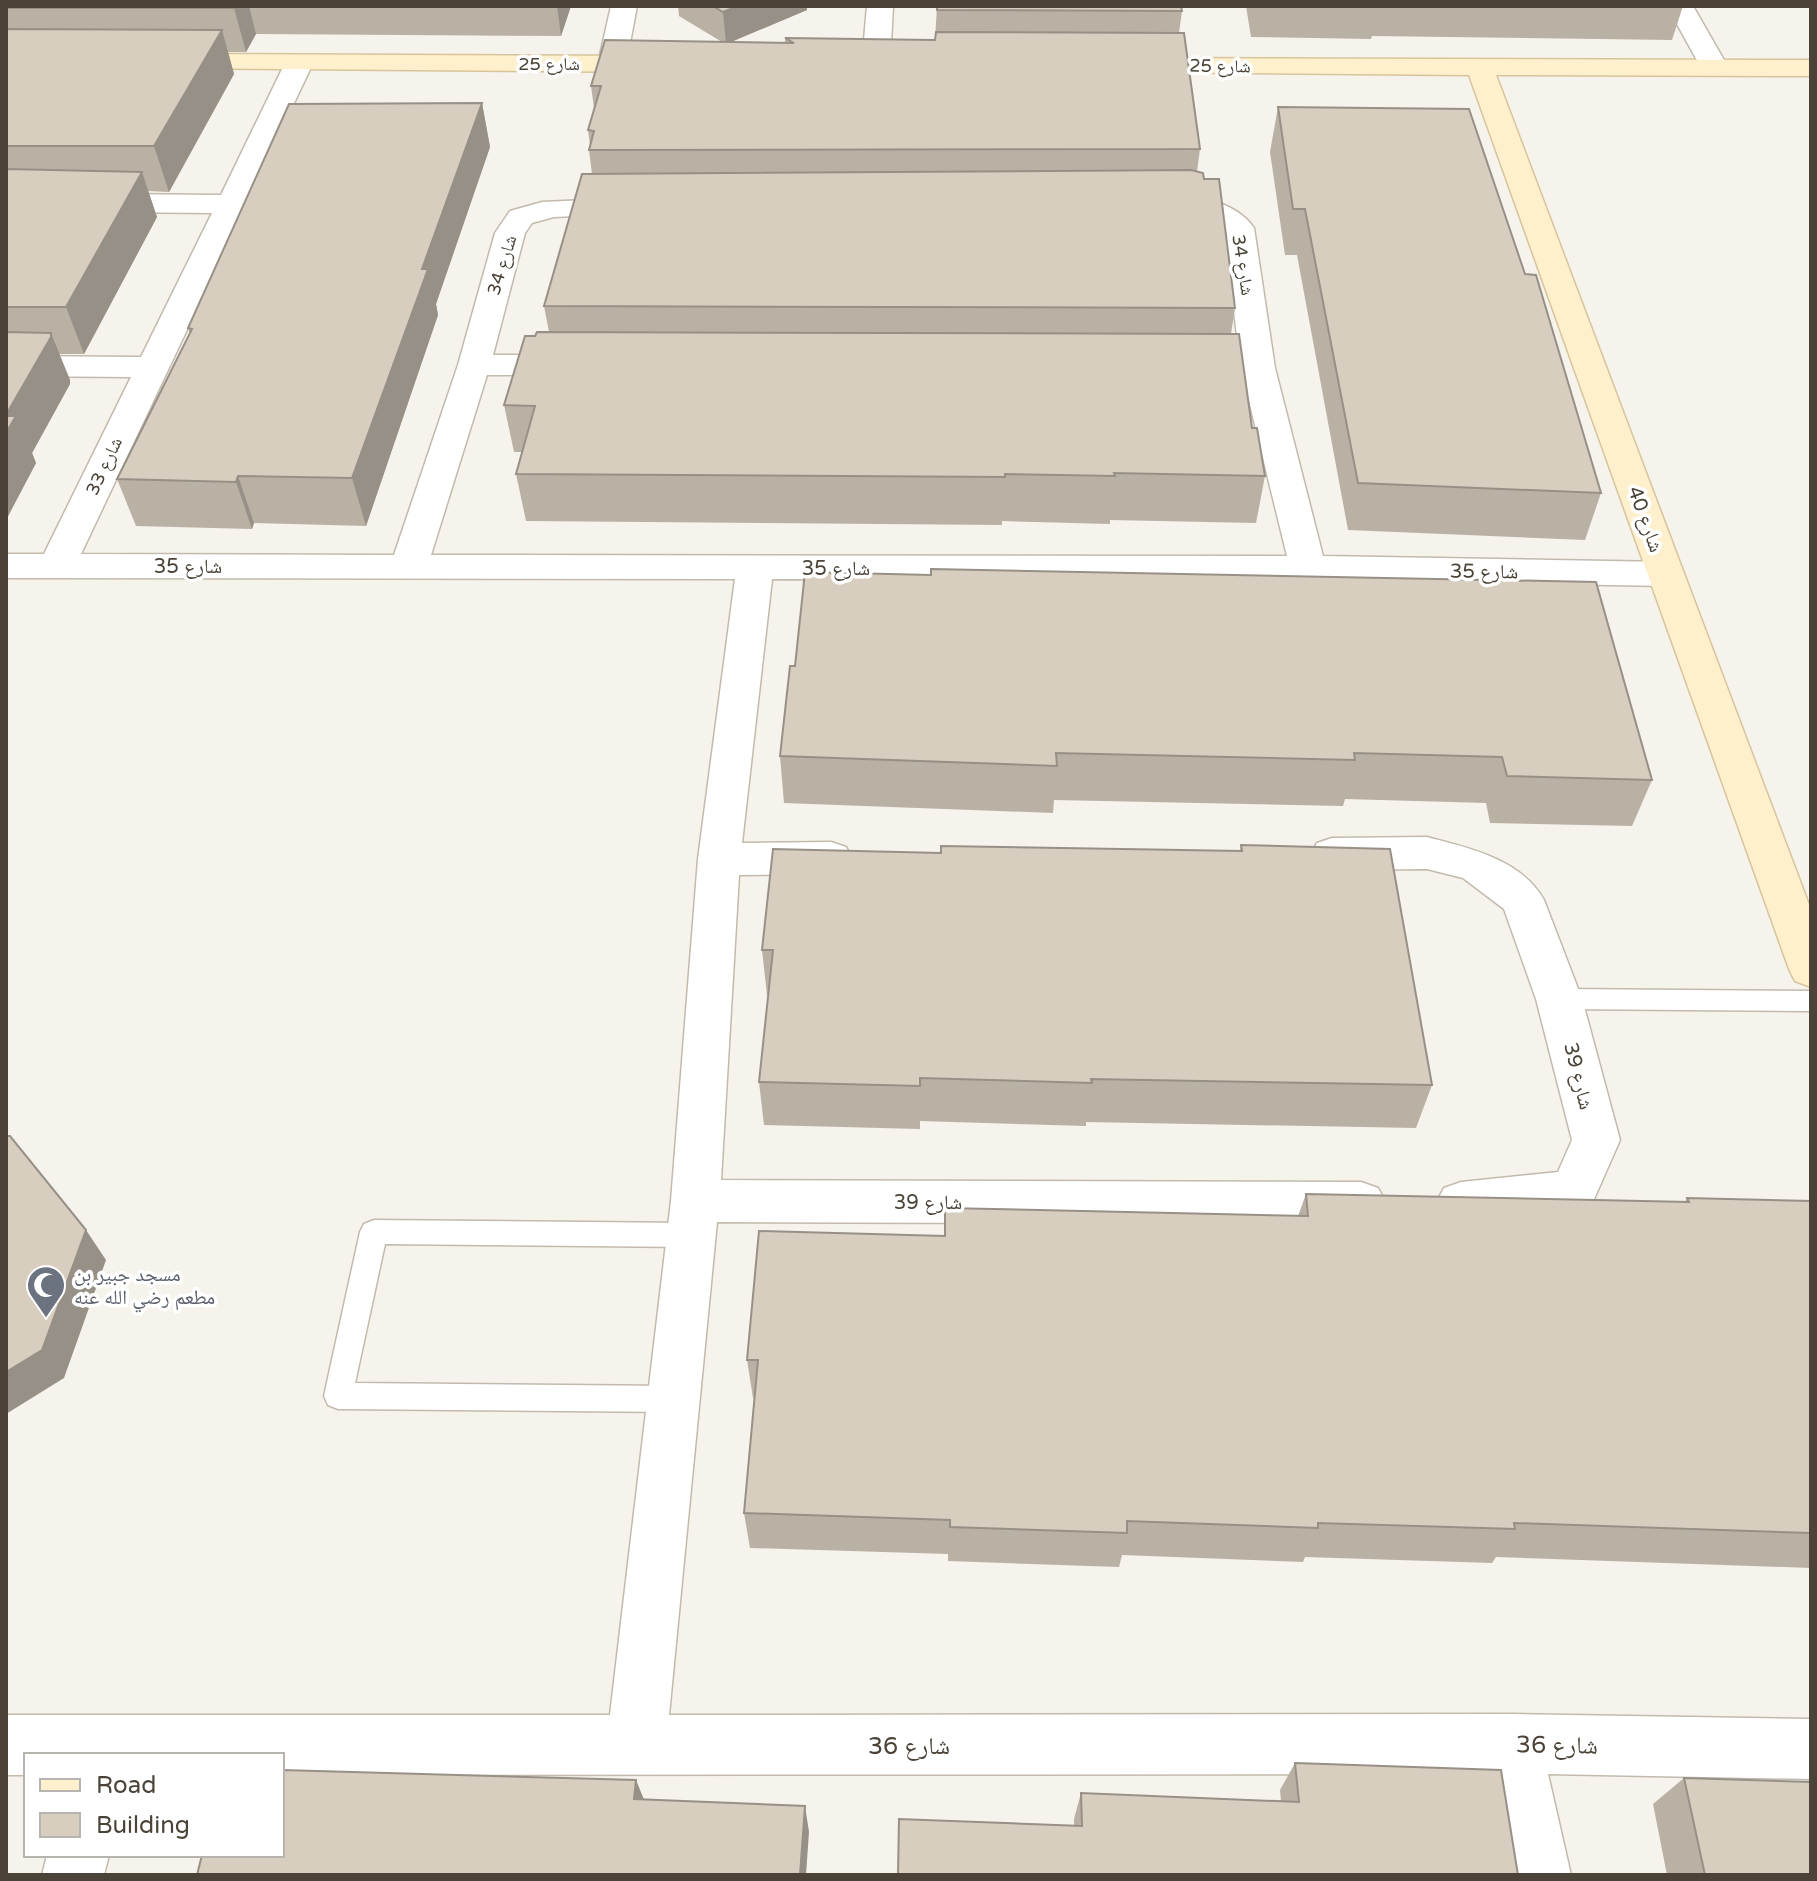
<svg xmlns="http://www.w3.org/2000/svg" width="1817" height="1881" font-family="'Varela Round','Noto Naskh Arabic',sans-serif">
  <rect width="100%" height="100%" fill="#f6f2ec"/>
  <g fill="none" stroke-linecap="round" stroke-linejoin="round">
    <defs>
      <path id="lane" d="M1559,989l252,2v20l-252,-2 -9,-3 -3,-7 3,-7z
        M374,1220l317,3 10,4 4,8 -4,8 -10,4 -306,-3 -30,139 319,3 10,4 4,9 -4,9 -10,4 -336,-3 -10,-4 -4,-9 36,-164 4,-8z"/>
      <path id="street" d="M611,6h26l-11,58 -4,6h-20l-4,-6z
        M867,6h26l-3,57 -4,6h-20l-4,-6z
        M1667,6h26l35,61 -4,6h-20z
        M299,55l10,2 4,6 -232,491 313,1 64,-190 37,-132 15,-22 32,-9 89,-4 11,3 4,6 -4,6 -88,4 -22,6 -7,10 -32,122h82l12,3 4,7 -4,7 -12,3h-88l-56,180 856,1 -46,-188 -17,-137 -28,-16 -43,-5 -4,-6 4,-6c32,-8 82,2 101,30l21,140 48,188 343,6 13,3 5,9 -5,9 -13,3 -358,-6 -536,-1 -30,264 89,-1 15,5 6,11 -6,11 -15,5 -92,1 -18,305 640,2 17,6 8,15 -8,15 -17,6 -644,-2 -48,493 843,-1 299,5v60l-263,-5 23,101h-62l-21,-101 -1206,1v-20h-256v20h-20v-60h604l61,-514 27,-342 37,-280 -729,-1v-24h38l87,-177 -125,-1v-20l135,1 71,-144 -206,-2v-18l215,2 64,-132 4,-6z
        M1427,837c42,11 94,22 117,63l38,99 38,141 -29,66c-38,14 -109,26 -147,12l-8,-15 8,-15 17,-6 97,-10 14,-32 -36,-141 -32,-90 -41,-31 -36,-9 -95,1 -15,-5 -6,-11 6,-11 15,-5z
        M47,1855h62l-5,20h-62z"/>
      <path id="secondary" d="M173,54l484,2 10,2 4,6 -4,6 -10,2 -494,-4 -4,-6 4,-6z
        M1129,58l682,2v16l-315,-1 315,835v77l-16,-6 -6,-12 -320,-894 -350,-3 -4,-6 4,-6z"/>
    </defs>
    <!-- lane casing -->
    <use href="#lane" stroke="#c2baad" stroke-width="3"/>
    <!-- street casing -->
    <use href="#street" stroke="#c2baad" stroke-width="3"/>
    <!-- secondary casing -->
    <use href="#secondary" stroke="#d8c49a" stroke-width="3"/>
    <!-- lane -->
    <use href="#lane" fill="#fff" fill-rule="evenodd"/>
    <!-- street -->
    <use href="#street" fill="#fff" fill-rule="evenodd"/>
    <!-- secondary -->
    <use href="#secondary" fill="#fff0cd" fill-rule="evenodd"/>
  </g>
  <!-- wall -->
  <path fill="#bab1a5" d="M6,6h565l-10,30 -305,-2 -10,18h-18l6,22 -65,118 -21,-1 9,26 -73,137h-25l11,26v4l-38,69 4,10 -30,57z
    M678,6h129v4l-76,32 54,1v-5l150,2 2,-34 245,5 -3,22 21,116 -3,23 38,136 -4,26 21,94 13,48 -9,47 -146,-3v4l-108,-3v4l-476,-4 -10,-47 6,-22h-8l-10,-47 31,-69 14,-4 -5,-26 48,-132 -3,-24 1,-5 -2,-15 6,-22 -3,-22 131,-44 -43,-26z
    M1246,6h437l-11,34 -300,-4 -1,3 -120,-2z
    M482,103l8,44 -54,157 2,11 -72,211 -112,-3 -2,6 -116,-3 -19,-47 73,-145 -2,-6z
    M1278,107l247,167 76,219 -16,47 -237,-10 -51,-275h-12l-15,-103z
    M805,572l847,208 -20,46 -142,-3 -4,-20 -141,-4 -2,7 -289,-6 -1,13 -269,-10 -4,-47 15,-90z
    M1241,845l191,240 -16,43 -330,-6v4l-166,-5v8l-156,-4 -5,-43 9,-87h-1l-5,-45 179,-97 299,-2z
    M1306,1194l379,8 2,-4 124,3v367l-315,-11 -4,6 -187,-6 -2,5 -181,-7 -3,12 -171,-6v-7l-198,-6 -6,-35 10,-115h-1l-6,-38 197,-124 354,-20z
    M1295,1763l223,112 -444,-49v-7l7,-26 200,8 -1,-11z
    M1684,1778l127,97h-144l-14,-71z"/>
  <!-- shaded-wall -->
  <path fill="#979086" d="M235,6h14l7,28 -10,18 -12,-44z
    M557,6h14l-10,30z
    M738,6h69v4l-81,34 -3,-32z
    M222,30l12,44 -65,118 -15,-46z
    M482,103l8,44 -54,157 2,11 -72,211 -14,-48 70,-209z
    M142,172l15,45 -73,137 -18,-47z
    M51,333l19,47v4l-38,69 4,10 -30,57v-105z
    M238,476l16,47 -2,6 -16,-47z
    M86,1230l20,30 -42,118 -58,36v-42z
    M636,1780l11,27 -13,-8z
    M805,1806l4,26 -3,43h-6z"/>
  <!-- building -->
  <path fill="#d8cec0" stroke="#979086" stroke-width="2" d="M6,6h229l-1,2h-228z
    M713,6h25l-15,6z
    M937,6h244l1,5 -245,-1z
    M6,29l216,1 -68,116h-148z
    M936,32l248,1 16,116 -611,1 5,-19 -6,-1 13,-44h-10l14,-46 189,3 -9,-5 150,2z
    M482,103l-60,166h6l-76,209 -114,-2 -2,6 -119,-3 75,-150 -4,-1 101,-224z
    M1278,107l191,2 56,165 11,1 65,218 -243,-10 -53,-274h-12z
    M6,169l136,3 -76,135h-60z
    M1191,170l12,3 1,6h15l16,129 -691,-2 38,-132z
    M6,332l45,1v4l-45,78 10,1 -10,17z
    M537,332l702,2 13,94h5l8,48 -151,-3 1,3 -110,-2v3l-489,-3 19,-68 -31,-1 21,-69h10z
    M931,569l665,13 56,198 -145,-4 -5,-19 -148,-4 1,7 -299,-7 1,13 -277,-10 10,-90h5l10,-94 126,3z
    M1241,845l149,4 42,236 -341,-6 1,4 -172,-5v8l-161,-4 14,-132h-11l11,-101 168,4v-7l301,5z
    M6,1136h4l76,94 -44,120 -36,22z
    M1306,1194l383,8 -2,-4 124,3v332l-297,-10 1,6 -197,-6v5l-191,-7v12l-177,-6v-7l-206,-7 14,-153h-11l12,-129 186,5v-28l363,8z
    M1295,1763l206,7 17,105h-620l1,-56 183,7 -1,-33 218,9z
    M282,1770l354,10 -2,19 171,7 -5,69h-603l5,-20h80z
    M1684,1778l127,4v93h-106z"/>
  <!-- icons -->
  <defs>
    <symbol id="mosque-pin" viewBox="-11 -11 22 30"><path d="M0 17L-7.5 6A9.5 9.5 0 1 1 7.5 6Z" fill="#6b7280" stroke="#fff"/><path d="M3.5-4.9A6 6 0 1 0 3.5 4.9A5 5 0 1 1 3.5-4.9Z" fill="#fff"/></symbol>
  </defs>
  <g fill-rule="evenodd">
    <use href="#mosque-pin" x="24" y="1263" width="44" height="60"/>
  </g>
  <g text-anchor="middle" stroke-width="7" stroke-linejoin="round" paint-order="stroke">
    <!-- far-street labels -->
    <g font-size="18" fill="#4b4338" stroke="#fff">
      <text x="549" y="70">شارع 25</text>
      <text transform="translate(1220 66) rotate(1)" y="6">شارع 25</text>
      <text transform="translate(502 265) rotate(-73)" y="6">شارع 34</text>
      <text transform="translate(1243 265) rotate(81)" y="6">شارع 34</text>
      <text transform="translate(104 466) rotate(-65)" y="6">شارع 33</text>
    </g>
    <!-- street labels -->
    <g font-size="20" fill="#4b4338" stroke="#fff">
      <text transform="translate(1646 519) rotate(70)" y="7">شارع 40</text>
      <text x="188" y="573">شارع 35</text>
      <text x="836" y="575">شارع 35</text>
      <text transform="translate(1484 571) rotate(1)" y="7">شارع 35</text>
      <text transform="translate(1579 1076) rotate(76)" y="7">شارع 39</text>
      <text x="928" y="1209">شارع 39</text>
    </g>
    <!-- worship labels -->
    <g font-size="20" fill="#5b616d" stroke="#fff" text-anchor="start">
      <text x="74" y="1281">مسجد جبير بن<tspan x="74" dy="23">مطعم رضي الله عنه</tspan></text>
    </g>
    <!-- near-street labels -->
    <g font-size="24" fill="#4b4338" stroke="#fff">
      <text transform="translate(1557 1745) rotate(1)" y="8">شارع 36</text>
      <text x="909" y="1754">شارع 36</text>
    </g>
  </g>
  <!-- border -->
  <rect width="1817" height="1881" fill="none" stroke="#4b4338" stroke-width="16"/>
  <!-- legend -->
  <rect x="24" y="1753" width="260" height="104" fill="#ffffff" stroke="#b7b4af" stroke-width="2"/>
  <rect x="40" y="1779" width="40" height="12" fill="#fff0cd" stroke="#b7b4af" stroke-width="2"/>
  <text x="96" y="1793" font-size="24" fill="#4b4338">Road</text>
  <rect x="40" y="1813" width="40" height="24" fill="#d8cec0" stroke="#b7b4af" stroke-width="2"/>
  <text x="96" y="1833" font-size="24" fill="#4b4338">Building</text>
</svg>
